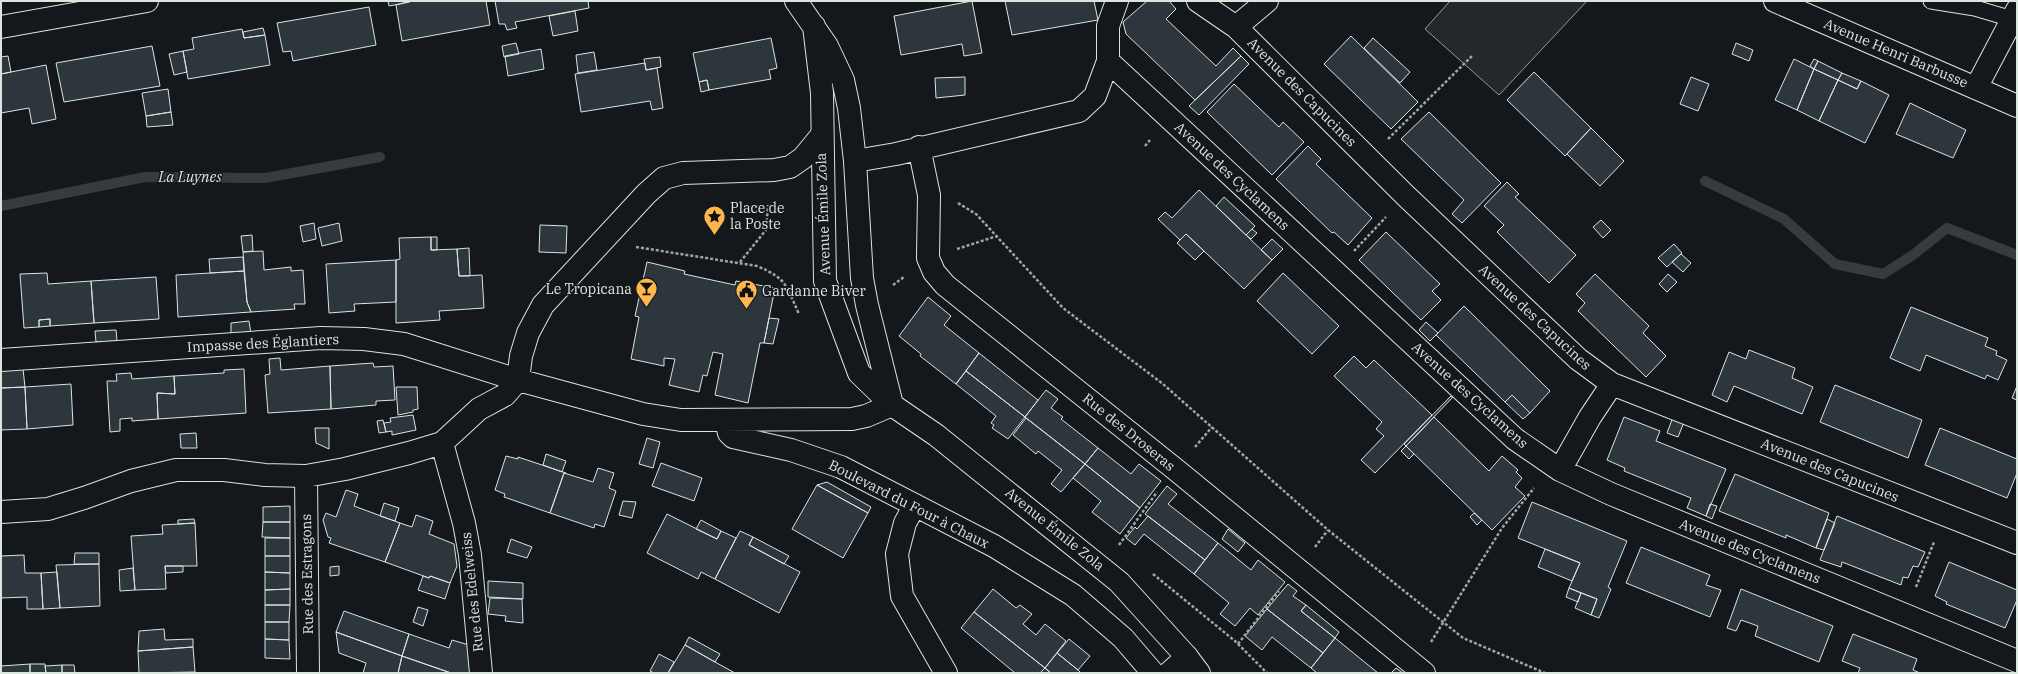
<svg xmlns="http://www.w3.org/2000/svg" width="2018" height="674" font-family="'IBM Plex Serif',serif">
  <rect width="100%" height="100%" fill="#14181c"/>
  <!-- parking -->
  <path fill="#24282b" stroke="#939e99" d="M1450,1h137l-88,94 -74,-66z"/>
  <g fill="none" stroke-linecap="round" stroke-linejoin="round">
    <!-- stream -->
    <path stroke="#363b3e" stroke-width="10" d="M1705,181l79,38 51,45 48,10 30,-19 34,-27 70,27
      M1,206l144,-29 120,1 115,-21"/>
  </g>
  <!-- building -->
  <path fill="#2c363c" stroke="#d8e6dc" d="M388,1h22v1l-21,4z
    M410,1h76l4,24 -88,16 -6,-36z
    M495,1h93l1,7 -74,14 2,6 -10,2 -2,-6h-6z
    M972,1l10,52 -18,3 -2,-12 -61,11 -7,-39z
    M1005,1h89l4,19 -86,15z
    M1147,1h22l7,8 -10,10 50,47 17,-18 8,8 -46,44 -69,-66 -3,-12z
    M369,7l7,38 -83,16 -2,-10 -8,1 -6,-29z
    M575,11l3,20 -25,5 -4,-20z
    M263,28l2,7 -21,3 -1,-6z
    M242,29l2,9 21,-3 5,30 -82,14 -5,-28 11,-2 -2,-11z
    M1351,36l67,66 -27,27 -67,-65z
    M771,38l6,30 -8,2 2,9 -62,11 -2,-10 -8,2 -6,-29z
    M1373,38l37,34 -10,11 -36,-35z
    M516,43l3,11 -15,3 -2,-11z
    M1736,43l17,7 -4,11 -17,-7z
    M152,46l8,40 -96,16 -8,-39z
    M541,49l3,20 -36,7 -3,-20z
    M183,51l4,21 -13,3 -5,-21z
    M594,52l3,18 -19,3 -2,-18z
    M8,56l3,16 -10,2v-17z
    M1241,56l8,8 -50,51 -10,-9z
    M660,57l1,10 -15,3 -2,-11z
    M1794,59l20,10 -17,41 -22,-10z
    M1814,59l4,2 -4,8 -4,-3z
    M1818,61l24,12 -4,7 -24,-11z
    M645,63l1,7 11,-2 6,40 -11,2 -2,-9 -69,11 -6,-38z
    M46,65l10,54 -24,5 -3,-16 -28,5v-39z
    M1814,69l24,11 -19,41 -22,-11z
    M1534,72l57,56 -26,28 -58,-56z
    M1842,73l19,8 -4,8 -19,-9z
    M965,77v18l-29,3 -1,-20z
    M1691,77l18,7 -11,27 -18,-7z
    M707,80l2,10 -8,2 -2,-10z
    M1838,80l19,9 4,-8 28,14 -24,48 -46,-22z
    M1234,84l45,43 4,-5 21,20 -32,33 -65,-63z
    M168,89l3,23 -25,4 -4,-23z
    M1910,103l56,27 -13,28 -57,-24z
    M171,112l2,13 -26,2 -1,-11z
    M1429,112l72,71 -39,40 -10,-9 12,-14 -63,-61z
    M1591,128l33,33 -24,25 -33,-32z
    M1308,146l13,13 -5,5 56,54 -24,27 -14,-13 -2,1 -56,-54z
    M1507,182l12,12 -4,3 61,58 -27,28 -52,-51 7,-7 -20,-19z
    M1199,190l73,70 -28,29 -58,-55 -6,6 -22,-21 7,-7 7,6z
    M1224,197l31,29 -9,9 -30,-29z
    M1601,220l10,10 -8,8 -10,-11z
    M314,223l2,16 -13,3 -3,-16z
    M339,223l3,18 -20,5 -4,-18z
    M540,225l27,1 -1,27 -27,-1z
    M1252,229l5,4 -6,6 -5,-4z
    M1386,232l54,52 -8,7 9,9 -20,20 -62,-60z
    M1186,234l18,17 -9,9 -18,-17z
    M252,235l1,16 -10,1 -2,-16z
    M431,237v13l26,-1 2,27 23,-1 2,33 -45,3 1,9 -44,3v-63l4,-1 -1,-21z
    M431,237h6v13h-6z
    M1272,239l11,10 -11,11 -11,-10z
    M1674,244l8,9 -15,14 -9,-9z
    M469,248l1,28h-11l-2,-27z
    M263,251l1,19 27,-3v4l12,-1 2,34h-11l1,5 -44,3 -4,-10 -4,-50z
    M1681,254l10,9 -8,9 -11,-10z
    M243,257l1,14 -34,2 -1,-14z
    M396,260v42l-42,2 1,7 -26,2 -3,-49z
    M647,262l38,9 -1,3 51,11 1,-4 39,7 -11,55h-4l-12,60 -33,-8 8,-41 -10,-2 -6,24 -4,-1 -4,17 -30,-7 6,-26 -11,-1v8l-33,-7 8,-42 -4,-1z
    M244,271l3,31 4,10 -73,5 -2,-42z
    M47,273l1,11 43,-3 3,42 -44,3v-7l-11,1v7l-15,1 -4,-54z
    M1283,273l56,53 -27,28 -55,-53z
    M1595,274l54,52 -6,7 23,23 -20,21 -68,-66 7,-8 -9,-9z
    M1668,274l9,8 -10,10 -8,-8z
    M156,277l3,42 -65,4 -3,-42z
    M928,297l23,19 -7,9 35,28 -23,31 -36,-28 1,-2 -22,-18z
    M1464,306l86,85 -20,22 -18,-18 -7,7 -69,-67z
    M1911,307l77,31 -3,8 12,5 -1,4 11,5 -9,20 -11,-5 -2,4 -59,-24 -6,16 -30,-13z
    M769,318l10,1 -6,25 -9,-1z
    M50,319v7l-11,1v-7z
    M249,321l2,13 -20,1v-12z
    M1426,322l12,11 -8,8 -11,-11z
    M116,330l1,11 -21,1 -1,-11z
    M1749,350l46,18 -3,10 21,9 -11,27 -68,-28 -7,16 -15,-7 17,-43 17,7z
    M979,353l59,47 -13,17 -59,-46z
    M1354,356l12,12 8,-8 58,55 -57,58 -14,-13 23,-24 -8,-7 6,-7 -48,-46z
    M280,358l1,12 49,-4 1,43 -63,4 -3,-38 5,-1 -1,-15z
    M373,363l1,4 19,-1 2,34 -19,1v4l-45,4 -1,-43z
    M23,369l2,18 -24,1v-18z
    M244,369l2,44 -88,6 -1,-26 18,1 -1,-18 50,-3v-3z
    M966,371l59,46 -17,22 -16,-11 2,-3 -3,-2 5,-7 -40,-32z
    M131,373l1,6 42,-3 1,18 -18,-1 1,26 -26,2v-3l-12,1v12l-10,1 -3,-51h10l-1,-7z
    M71,384l2,41 -46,4 -2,-42z
    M1835,385l87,35 -14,38 -88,-36z
    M2017,386v14l-5,-2z
    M25,387l2,42 -26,1v-42z
    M396,387h21l1,22 -5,1v2l-15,3z
    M1046,390l12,9 -7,9 12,9 -2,2 37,29 -13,16 -60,-47z
    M1512,395l18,18 -7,6 -18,-17z
    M1451,396l2,1 -47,49 -2,-2z
    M413,415l3,15 -24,5v-4l-6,1 -2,-9 7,-1 -1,-4z
    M1434,417l55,54 13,-15 16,14 -2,2 6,6 -7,9 10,9 -33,34 -86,-84z
    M1624,417l36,14 -4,10 70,28 -20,47 -19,-8 4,-10 -67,-27 1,-3 -18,-8z
    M1673,417l11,5 -6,15 -11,-4z
    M1026,418l59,46 -24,28 -10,-8 11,-14 -24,-19 -2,3 -23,-19z
    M383,420l3,12 -7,1 -2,-12z
    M315,428h14v21l-13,-6z
    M1940,428l77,31v14l-10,25 -82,-33z
    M196,433l1,15h-16l-1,-14z
    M647,438l13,4 -7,26 -14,-4z
    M1406,446l8,8 -5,5 -8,-8z
    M1098,448l33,26 8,-10 22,17 -21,27 -55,-44z
    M546,454l20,7 -4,11 -19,-7z
    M506,456l12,3v-2l48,16h-2l-14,40 -46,-16 1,-3 -10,-4z
    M661,463l41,15 -8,23 -42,-15z
    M1085,464l55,44 -20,26 -28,-22 9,-11 -28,-23z
    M598,468l16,5 -5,15 7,3 -12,36 -9,-3 -1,4 -44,-15 14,-40 29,9z
    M1735,474l94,39 -13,35 -30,-13v3l-67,-27z
    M827,482l44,25 -3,6 -51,-28z
    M817,485l51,28 -25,45 -51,-29z
    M1167,486l10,8 -9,10 50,39 -13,17 -60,-46z
    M346,490l12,4 -4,12 46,17 -15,39 -56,-19 2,-5 -3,-1 -5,-17 3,-7 10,4z
    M623,501l13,1 -4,16 -13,-3z
    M1532,502l95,39 -19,46 3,2 -12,29 -8,-3 6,-16 -28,-11 11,-25 -62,-25z
    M384,503l15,5 -4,13 -15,-5z
    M1710,504l7,2 -5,13 -6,-3z
    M290,506v16h-27v-15z
    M1474,513l8,7 -5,5 -7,-8z
    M667,514l50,25 4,-8 15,7 -21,41 -14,-7 -3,7 -51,-26z
    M416,515l17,6 -4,13 25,10 3,22 -7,17 -20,-7 -1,2 -44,-16 15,-39 12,4z
    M1148,516l57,44 -11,14 -50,-40 -9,11 -9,-7 9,-11 2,2z
    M1837,516l88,36 -7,15 -5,-1 -5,12 -5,-1 -2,8 -59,-23 -1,5 -21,-7z
    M194,519l1,4 -17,1v-4z
    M1827,519l8,4 -11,27 -8,-2z
    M701,520l20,11 -4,8 -21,-10z
    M263,522h27v16l-28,-1z
    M195,523l2,43h-32l1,23 -31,1 -4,-54 32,-2 -1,-9z
    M1228,529l17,14 -7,9 -16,-13z
    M740,531l13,6 -4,8 51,27 -21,41 -64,-34z
    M753,537l36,19 -5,8 -35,-19z
    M265,538h25v18h-25z
    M511,539l21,8 -5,11 -20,-6z
    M1218,543l33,27 7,-10 27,22 -27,33 -8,-7 -15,18 -15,-12 9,-11 -35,-29z
    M1641,547l69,28 -4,10 15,5 -11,27 -84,-34z
    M1545,549l35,14 -8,18 -34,-14z
    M75,553h24v11h-25z
    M24,555l1,18h16l2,36h-16v-12l-26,1v-42z
    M265,556h25v17l-25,-1z
    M1949,562l68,28v10l-12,28 -59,-24 1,-2 -12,-6z
    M99,564l1,42 -40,2 -4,-43z
    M165,566h18v6l-17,1z
    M339,566v9l-9,1v-9z
    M133,568l2,22 -15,1 -1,-21z
    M57,572l3,36 -17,1 -2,-36z
    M265,572l25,1v16l-25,1z
    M423,576l6,2 1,-2 20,7 -5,16 -27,-9z
    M488,581l35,2v16l-35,-2z
    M1288,584l9,7 -4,5 13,9 -5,6 34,27 -12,15 -56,-44z
    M1569,588l12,5 -3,9 -12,-5z
    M290,589v16h-25v-15z
    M993,589l23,19 4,-3 12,9 -9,10 13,11 9,-11 21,17 -21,27 -71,-56z
    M1741,589l92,37 -14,36 -64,-26 3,-10 -17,-6 -5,11 -9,-3z
    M1581,593l16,6 -6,16 -16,-7z
    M490,598l32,1 1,24 -18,-2 1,-5 -18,-2z
    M265,605h25l-1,17h-24z
    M1306,605l33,27 -4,6 -34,-27z
    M418,607l10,3 -5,16 -10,-4z
    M1267,609l56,44 -12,15 -39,-31 -10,13 -17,-14z
    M344,611l65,23 -7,22 -66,-24z
    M974,612l71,56 -5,5h-25l-54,-45z
    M265,622h24v18l-24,-1z
    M164,629l1,11 28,-1v8l-55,4 1,-20z
    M336,632l66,24 -4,17h-35l3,-10 -27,-10z
    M409,634l40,14 3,-8 17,5 2,28h-20l-49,-17z
    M1853,634l64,25 -4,11 7,3h-62l2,-5 -18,-7z
    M689,637l31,17 -5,8 -30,-17z
    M1335,638l43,35h-61l-6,-5z
    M265,639l24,1 1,19 -25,-1z
    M1069,639l21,17 -12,14 -21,-17z
    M685,645l30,17 20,11h-67z
    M193,647l2,25 -56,1 -1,-22z
    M1057,653l21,17 3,3h-30l-6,-5z
    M659,654l15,8 -6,11h-14l-4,-2z
    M402,656l49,17h-53z
    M30,664h15l1,9h-16z
    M30,664v9h-29v-7z
    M62,665v8h-16l-1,-7z
    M62,665h12l1,8h-13z
    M1045,668l6,5h-11z
    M1396,668l7,5h-12z"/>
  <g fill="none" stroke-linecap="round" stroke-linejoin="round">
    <defs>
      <path id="lane" d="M1931,1l44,7 37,11"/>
      <path id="street" d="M1198,1l38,26 170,169 172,163 34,25 405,159
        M1,27l146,-26
        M1236,27l31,-26
        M1108,61l407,378 45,31 51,24 406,167
        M1976,88l41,-78
        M919,147l10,48 -1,63 6,14 11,13 230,184 249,204
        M855,161l41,-7 183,-43 16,-15 13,-35v-35l9,-25
        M1,360l320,-22 43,1 40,5 114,36 3,-24 7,-23 15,-28 103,-111 18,-16 19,-5 91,-3 16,-3 13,-9 18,-22
        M726,421l3,12 4,4 58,13 50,17 153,79 79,49 50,43 30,35
        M442,443l22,80 6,32 11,118
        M1560,470l30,-53 22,-33
        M306,476l2,197
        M915,505l-10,18 -8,31 5,42 44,77
        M1,512l47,-3 36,-11 47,-17 45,-11h48l41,5 41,1 39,-7 64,-16 33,-10 37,-34 26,-14 13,-15 125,34 38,6 171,-1 14,-3 26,-11
        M1169,673l18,-16"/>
      <path id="secondary" d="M796,1l31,45 16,34 6,28 6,53 7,117 5,27 25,100
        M1775,1l242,105
        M814,26l8,67 3,188 34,92 33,32 44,30 183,147 68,75 12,16"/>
    </defs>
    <!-- lane casing -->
    <use href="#lane" stroke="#d8e6dc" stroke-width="17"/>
    <!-- street casing -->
    <use href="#street" stroke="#d8e6dc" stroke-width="24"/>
    <!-- secondary casing -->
    <use href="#secondary" stroke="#d8e6dc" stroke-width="24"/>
    <!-- path -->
    <path stroke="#9da8a2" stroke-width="2.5" stroke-dasharray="3 2" stroke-linecap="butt" d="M1388,139l85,-84
      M1145,146l5,-6
      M958,203l18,11 87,94 100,76 165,146 135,108 82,35
      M636,247l121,19c31,13 29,20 42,48
      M957,249l40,-13
      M1354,251l32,-34
      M740,262l26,-32 2,-25
      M893,285l11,-8
      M1195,447l17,-20
      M1119,545l38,-53
      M1315,547l13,-17
      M1153,574l82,67 32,32
      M1916,587l18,-45
      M1431,642l71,-114 32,-40
      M1238,644l41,-53"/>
    <!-- lane -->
    <use href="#lane" stroke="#14181c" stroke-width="15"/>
    <!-- street -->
    <use href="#street" stroke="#14181c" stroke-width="22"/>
    <!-- secondary -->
    <use href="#secondary" stroke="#14181c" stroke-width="22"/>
  </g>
  <!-- icons -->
  <defs>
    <symbol id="sight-pin" viewBox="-11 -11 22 30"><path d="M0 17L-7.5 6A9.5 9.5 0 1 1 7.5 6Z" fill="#ffb74d" stroke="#14181c"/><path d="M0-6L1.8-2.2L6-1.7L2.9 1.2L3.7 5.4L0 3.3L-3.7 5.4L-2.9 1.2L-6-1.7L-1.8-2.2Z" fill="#111"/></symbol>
    <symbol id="bar-pin" viewBox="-11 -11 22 30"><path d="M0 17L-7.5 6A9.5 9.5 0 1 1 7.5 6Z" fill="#ffb74d" stroke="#14181c"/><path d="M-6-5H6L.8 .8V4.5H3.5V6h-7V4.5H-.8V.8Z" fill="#111"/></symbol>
    <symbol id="civic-pin" viewBox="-11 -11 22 30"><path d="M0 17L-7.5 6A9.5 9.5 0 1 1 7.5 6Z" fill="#ffb74d" stroke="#14181c"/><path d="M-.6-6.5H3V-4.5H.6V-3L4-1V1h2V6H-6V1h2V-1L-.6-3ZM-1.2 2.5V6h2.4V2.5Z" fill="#111"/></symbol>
  </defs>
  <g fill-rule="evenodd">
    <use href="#sight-pin" x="702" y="204" width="25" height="34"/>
    <use href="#bar-pin" x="634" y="276" width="25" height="34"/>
    <use href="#civic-pin" x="734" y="278" width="25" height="34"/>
  </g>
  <g text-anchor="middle" stroke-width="3" stroke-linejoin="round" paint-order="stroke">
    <!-- street labels -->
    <g font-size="14" fill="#d8e6dc" stroke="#14181c">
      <text transform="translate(1896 53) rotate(23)" y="5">Avenue Henri Barbusse</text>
      <text transform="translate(1302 92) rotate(45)" y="5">Avenue des Capucines</text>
      <text transform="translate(1232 176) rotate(43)" y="5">Avenue des Cyclamens</text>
      <text transform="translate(823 214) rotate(-92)" y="5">Avenue Émile Zola</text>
      <text transform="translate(1535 317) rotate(43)" y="5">Avenue des Capucines</text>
      <text transform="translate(263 343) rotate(-3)" y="5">Impasse des Églantiers</text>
      <text transform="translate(1470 395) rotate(42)" y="5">Avenue des Cyclamens</text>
      <text transform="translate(1129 432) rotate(39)" y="5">Rue des Droseras</text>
      <text transform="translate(1830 470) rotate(22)" y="5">Avenue des Capucines</text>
      <text transform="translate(909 504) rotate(27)" y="5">Boulevard du Four à Chaux</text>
      <text transform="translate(1055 529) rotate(39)" y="5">Avenue Émile Zola</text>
      <text transform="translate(1750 551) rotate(22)" y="5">Avenue des Cyclamens</text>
      <text transform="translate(307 574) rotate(-91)" y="5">Rue des Estragons</text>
      <text transform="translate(472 592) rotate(-96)" y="5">Rue des Edelweiss</text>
    </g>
    <!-- poi labels -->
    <g font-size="14" fill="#d8e6dc" stroke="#14181c" text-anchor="start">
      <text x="730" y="213">Place de<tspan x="730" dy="16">la Poste</tspan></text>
      <text x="632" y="294" text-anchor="end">Le Tropicana</text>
      <text x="762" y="296">Gardanne Biver</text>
    </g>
    <!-- water labels -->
    <g font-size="15" font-style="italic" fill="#d8e6dc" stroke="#14181c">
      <text x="190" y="182">La Luynes</text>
    </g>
  </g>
  <!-- border -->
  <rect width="2018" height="674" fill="none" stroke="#d8e6dc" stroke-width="4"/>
</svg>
